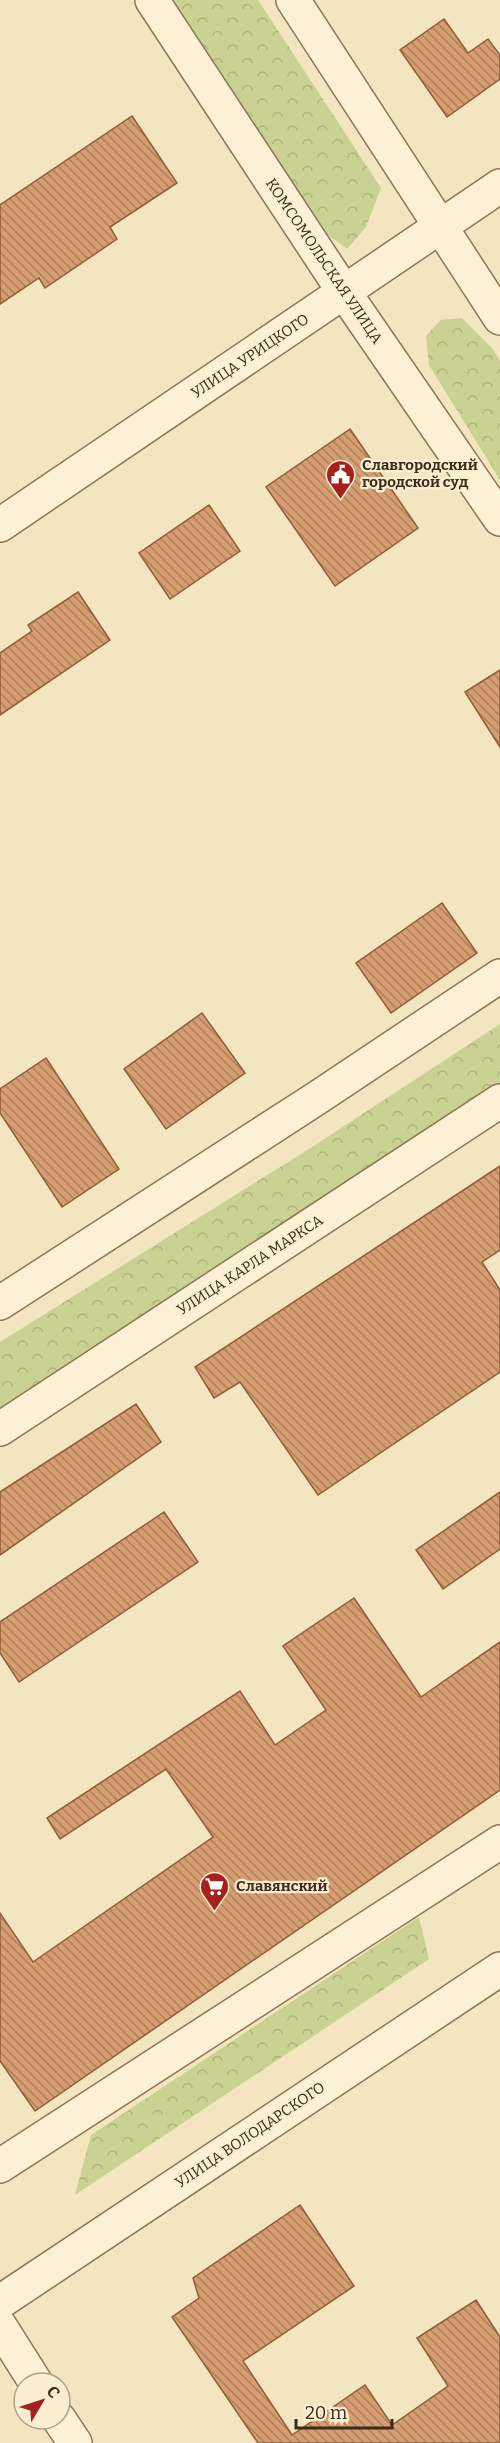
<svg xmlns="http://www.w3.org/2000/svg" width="500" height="2443" font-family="Bitter,serif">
  <defs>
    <pattern id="forest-crowns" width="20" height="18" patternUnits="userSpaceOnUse" patternTransform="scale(1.5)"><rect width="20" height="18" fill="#c9d292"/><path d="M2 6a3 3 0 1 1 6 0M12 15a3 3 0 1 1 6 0" fill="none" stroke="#aeb47d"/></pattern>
    <pattern id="building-back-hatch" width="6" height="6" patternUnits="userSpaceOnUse" patternTransform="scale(1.5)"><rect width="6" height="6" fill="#d59d71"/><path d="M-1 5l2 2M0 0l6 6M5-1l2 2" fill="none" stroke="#ae805c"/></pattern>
  </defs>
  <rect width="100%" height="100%" fill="#f3e5bf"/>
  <!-- forest -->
  <path fill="url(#forest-crowns)" d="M171,0h87l123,188 -15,39 -19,22 -28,-21z
    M462,318l30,30 8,13v119l-71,-115 -3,-29 15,-16z
    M500,1024v68l-500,325v-75l309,-193z
    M419,1917l10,42 -354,236 16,-60z"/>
  <!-- building -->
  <path fill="url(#building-back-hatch)" stroke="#905d38" stroke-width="1.5" d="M444,19l24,34 20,-14 12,16v24l-53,38 -47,-67z
    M132,116l45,67 -67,44 7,12 -72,49 -6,-10 -39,26v-99z
    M350,429l68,99 -83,58 -69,-99z
    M209,505l31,46 -70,48 -31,-46z
    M78,592l32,48 -110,75v-62l32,-22 -4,-6z
    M500,670v77l-35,-55z
    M442,903l35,50 -86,60 -35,-50z
    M202,1013l43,60 -79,56 -42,-60z
    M46,1058l73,111 -57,38 -62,-94v-24z
    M500,1166v84l-18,12 18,28v82l-182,123 -78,-113 -26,16 -19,-31z
    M136,1404l25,38 -161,113v-63z
    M500,1492v57l-57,40 -27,-39z
    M164,1512l34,50 -179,120 -19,-29v-31z
    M354,1598l67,99 79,-55v148l-465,321 -35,-50v-148l33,49 180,-125 -47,-68 -106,70 -13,-21 193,-127 35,54 51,-35 -43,-64z
    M300,2205l54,81 -111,75 49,74 73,-50 27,40 56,-39 -31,-48 59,-38 24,37v106h-242l-86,-126 27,-19 -6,-20z"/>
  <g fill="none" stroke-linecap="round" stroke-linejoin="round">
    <defs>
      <path id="minor" d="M152,0l192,292 156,227
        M293,0l207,318
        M0,525l500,-339
        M0,1303l317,-205 183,-122
        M0,1429l500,-328
        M0,2166l500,-324
        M0,2302l500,-333
        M0,2326l36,57
        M59,2419l16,24"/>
    </defs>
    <!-- minor casing -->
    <use href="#minor" stroke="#8e7555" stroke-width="36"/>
    <!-- minor -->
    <use href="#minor" stroke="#fcf1d4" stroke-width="33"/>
  </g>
  <!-- icons -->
  <defs>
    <symbol id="civic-pin" viewBox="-11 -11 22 30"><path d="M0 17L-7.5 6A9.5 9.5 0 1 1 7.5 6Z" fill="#a4211e" stroke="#f9eed0"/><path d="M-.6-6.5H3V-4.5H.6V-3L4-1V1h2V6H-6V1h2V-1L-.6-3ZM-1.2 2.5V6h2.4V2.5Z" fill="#fff"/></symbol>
    <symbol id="supermarket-pin" viewBox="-11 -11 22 30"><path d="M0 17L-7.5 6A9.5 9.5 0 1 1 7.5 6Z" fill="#a4211e" stroke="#f9eed0"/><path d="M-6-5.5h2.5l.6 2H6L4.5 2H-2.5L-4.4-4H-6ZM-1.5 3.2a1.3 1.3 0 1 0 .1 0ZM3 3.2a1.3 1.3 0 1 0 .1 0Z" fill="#fff"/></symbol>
  </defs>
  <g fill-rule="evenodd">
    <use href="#civic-pin" x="324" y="458" width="33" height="45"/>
    <use href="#supermarket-pin" x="198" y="1870" width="33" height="45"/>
  </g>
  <g text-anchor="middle" stroke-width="4.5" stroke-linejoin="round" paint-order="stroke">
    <!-- street labels -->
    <g font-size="15" fill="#3c2c1b" stroke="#f9eed0">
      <text transform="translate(324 261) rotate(56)" y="5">КОМСОМОЛЬСКАЯ УЛИЦА</text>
      <text transform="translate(250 356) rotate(-34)" y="5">УЛИЦА УРИЦКОГО</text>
      <text transform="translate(250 1265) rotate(-33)" y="5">УЛИЦА КАРЛА МАРКСА</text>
      <text transform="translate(250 2135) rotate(-34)" y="5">УЛИЦА ВОЛОДАРСКОГО</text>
    </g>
    <!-- poi labels -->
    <g font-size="15" font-weight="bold" fill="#3c2c1b" stroke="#f9eed0" text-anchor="start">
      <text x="362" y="470">Славгородский<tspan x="362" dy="17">городской суд</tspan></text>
      <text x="236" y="1891">Славянский</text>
    </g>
  </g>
  <!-- north arrow -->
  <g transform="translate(42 2401) rotate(51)"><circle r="28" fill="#f9eed0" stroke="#ada088" stroke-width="1.5"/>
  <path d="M0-4.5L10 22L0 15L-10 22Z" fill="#a4211e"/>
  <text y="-9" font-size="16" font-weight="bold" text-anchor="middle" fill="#3c2c1b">С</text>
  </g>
  <!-- scale -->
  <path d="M296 2419v9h96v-9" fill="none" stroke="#3c2c1b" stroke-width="3"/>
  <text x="305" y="2419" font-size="18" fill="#3c2c1b" stroke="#f9eed0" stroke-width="4.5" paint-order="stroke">20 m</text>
</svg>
